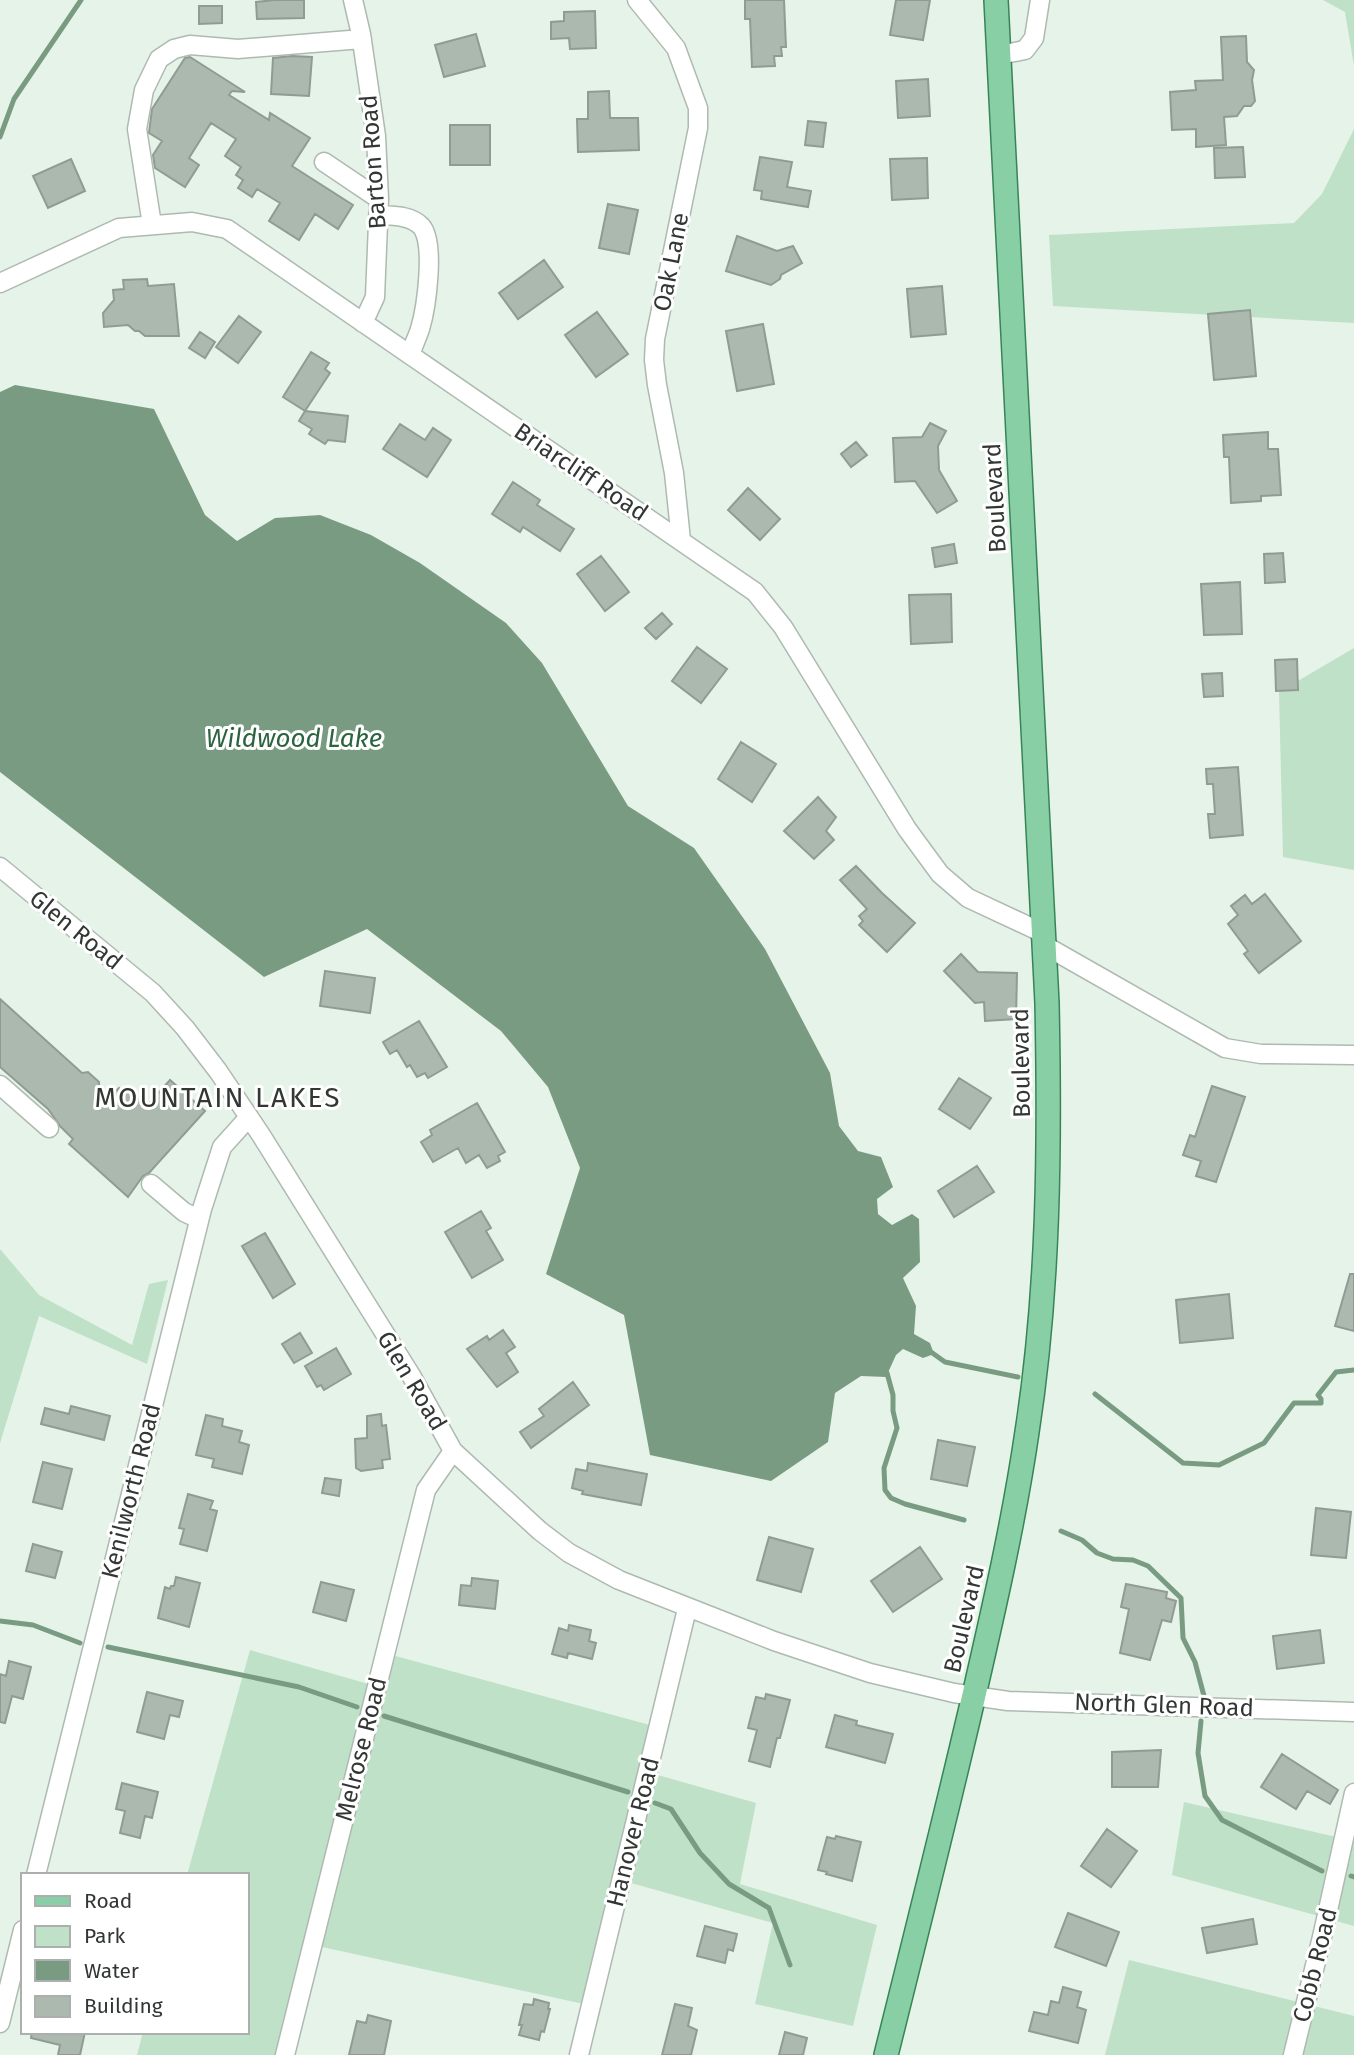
<svg xmlns="http://www.w3.org/2000/svg" width="1354" height="2055" font-family="'Fira Sans',sans-serif">
  <rect width="100%" height="100%" fill="#e6f3e9"/>
  <!-- green -->
  <path fill="#bfe1c8" d="M1323,0h31v66l-9,-54z
    M1354,129v194l-301,-17 -4,-71 245,-12 28,-29z
    M1354,648v222l-71,-13 -4,-165z
    M0,1249l39,46 93,50 17,-61 19,-4 -21,84 -108,-48 -39,127z
    M250,1650l129,37 9,-33 273,74 -10,45 105,30 -16,81 137,41 -24,101 -98,-22 18,-81 -149,-42 -31,125 -280,-61 -29,110h-147l6,-23h104v-157h-60z
    M1354,1798v128l-182,-51 12,-73 161,37z
    M1129,1960l225,56v39h-249z"/>
  <!-- water -->
  <path fill="#799b82" d="M15,385l139,24 51,106 32,26 38,-23 45,-3 51,20 49,28 86,60 36,40 86,143 66,42 71,101 65,124 9,53 19,25 23,6 12,30 -16,12 1,15 14,11 20,-11 7,5 1,43 -17,16 13,28 -2,28 16,9 4,11 -11,4 -20,-9 -7,6 -10,22 -25,-1 -26,17 -7,49 -57,39 -121,-26 -26,-140 -78,-41 34,-106 -32,-81 -47,-56 -134,-102 -103,48 -264,-205v-380z"/>
  <g fill="none" stroke-linecap="round" stroke-linejoin="round">
    <!-- stream -->
    <path stroke="#799b82" stroke-width="5" d="M0,137l14,-38 67,-99
      M931,1352l14,10 73,15
      M887,1373l6,22v16l4,17 -13,40 1,22 6,8 14,6 59,16
      M1095,1394l88,69 36,2 45,-22 30,-40h27v-4l-3,-4 18,-23 18,-2
      M1061,1531l21,9 15,13 16,6 20,1 15,6 33,32 2,40 12,24 9,34
      M0,1621l33,4 47,18
      M108,1647l191,40 58,20
      M384,1716l244,76
      M1201,1721l-3,32 7,43 17,24 100,51
      M655,1803l16,6 29,44 29,31 40,24 21,57
      M1351,1876l3,1"/>
  </g>
  <!-- building -->
  <path fill="#acb9af" stroke="#909c93" stroke-width="2" d="M274,0h30v18l-47,1 -1,-17z
    M745,0h39l2,47h-5l1,9h-8l1,10 -23,1 -2,-48h-5z
    M896,0h34l-7,40 -33,-5z
    M199,6h23v17l-23,1z
    M595,11l1,37 -26,1 -1,-11 -18,1v-17l13,-1v-9z
    M476,34l9,32 -41,11 -9,-32z
    M1246,36l1,26 7,8 -2,10 3,21 -4,5h-7l-7,10 -13,1 2,28 -30,2v-18l-24,1 -2,-38 26,-2 -1,-9 28,-1 -2,-43z
    M292,56l20,1 -3,39 -38,-2 2,-36z
    M190,57l55,35 -13,-1 -3,4 40,25 1,-7 40,25 -18,28 61,39 -15,24 -23,-15 -16,26 -30,-19 11,-18 -23,-14 -5,8 -14,-9 5,-8 -7,-5 5,-8 -16,-11 11,-17 -25,-16 -22,35 10,7 -14,22 -30,-19 -2,-13 9,-14 -13,-8 3,-24 33,-51z
    M928,79l2,37 -32,2 -2,-37z
    M609,91l1,27h28l1,32 -61,2 -1,-33h11v-27z
    M808,121l18,2 -3,24 -18,-2z
    M450,125h40v40h-40z
    M1243,147l2,30 -30,1 -1,-30z
    M760,157l32,5 -5,25 24,4 -3,16 -47,-8 1,-8 -8,-1z
    M927,158l1,40 -36,2 -2,-41z
    M71,159l14,32 -37,17 -15,-32z
    M608,204l30,6 -9,44 -30,-6z
    M737,236l40,15 16,-5 9,17 -21,12 -1,4 -9,6 -45,-14z
    M544,260l19,27 -45,32 -19,-26z
    M147,279l1,7 26,-2 5,52h-34l-6,-5h-4l-7,-6 -24,2 -1,-14 11,-13 -1,-10 11,-1 -1,-9z
    M942,286l4,48 -35,3 -4,-48z
    M1250,310l6,66 -42,4 -6,-66z
    M597,312l31,42 -32,23 -31,-42z
    M239,316l22,16 -23,31 -22,-16z
    M763,324l11,60 -37,7 -11,-60z
    M200,332l15,10 -10,16 -16,-10z
    M311,352l18,11 -4,6 5,4 -25,38 -22,-14z
    M305,411l43,5 -3,26 -17,-2 -3,4 -16,-10 3,-5 -13,-8z
    M930,423l16,8 -8,15 1,24 18,31 -20,12 -22,-32 -20,1 -2,-44 29,-1z
    M400,424l25,16 8,-12 18,12 -24,37 -44,-28z
    M1268,432v17h10l3,46 -20,1v5l-30,2 -2,-46h-5l-1,-22z
    M856,442l11,13 -16,12 -10,-13z
    M513,482l27,18 -3,5 37,24 -14,22 -37,-24 -3,5 -28,-18z
    M748,488l32,31 -20,21 -32,-30z
    M954,544l3,19 -22,4 -3,-19z
    M1283,553l2,29 -20,1 -1,-29z
    M601,556l28,36 -24,19 -28,-37z
    M1240,582l2,52 -38,1 -3,-51z
    M951,594l1,48 -41,2 -2,-49z
    M662,613l10,11 -16,15 -11,-11z
    M697,647l30,22 -26,34 -29,-22z
    M1297,659l1,31 -22,1 -1,-31z
    M1222,673l1,23 -19,1 -2,-23z
    M741,742l35,22 -24,38 -34,-23z
    M1238,767l5,68 -33,3 -2,-24h7l-2,-30h-6l-1,-15z
    M818,797l18,20 -10,14 8,9 -20,19 -30,-28z
    M856,866l26,27 33,30 -28,29 -28,-27 4,-4 -4,-5 8,-7 -27,-29z
    M1265,894l36,47 -42,32 -15,-19 4,-3 -20,-27 10,-9 -7,-9 14,-11 7,9z
    M961,954l17,18 39,1 -1,46 -31,2 -1,-19 -9,1 -31,-32z
    M325,971l50,7 -5,35 -50,-7z
    M0,999l82,74 6,-1 11,10 1,27 19,-21 5,5 4,-4 19,17 23,-26 35,31 -56,62 -6,3 -15,21 -59,-53 4,-5 -13,-13 -12,-17 -48,-42z
    M419,1021l28,46 -19,11 -3,-5 -8,4 -7,-12 -3,2 -10,-17 -7,4 -7,-12z
    M959,1078l32,20 -21,31 -31,-20z
    M1212,1086l33,11 -29,85 -20,-6 5,-15 -18,-6 7,-20 5,2z
    M477,1103l28,49 -7,4 2,5 -13,7 -8,-13 -13,8 -8,-15 -25,14 -12,-20 11,-7 -2,-5z
    M977,1166l17,26 -40,25 -16,-26z
    M481,1211l10,17 -5,3 17,29 -31,18 -27,-46z
    M265,1233l30,51 -22,14 -31,-52z
    M1350,1274h4v57l-19,-5z
    M1229,1294l4,44 -53,5 -4,-43z
    M503,1330l12,17 -9,6 12,19 -21,15 -30,-38 20,-13 2,4z
    M300,1333l12,20 -18,10 -12,-19z
    M336,1348l15,26 -27,16 -3,-5 -4,2 -12,-21z
    M573,1382l16,23 -58,43 -11,-16 24,-16 -5,-7z
    M71,1406l39,10 -6,24 -63,-16 4,-16 24,6z
    M381,1414l1,12 4,-1 4,34 -8,1 1,8 -22,3 -5,-3 -1,-29 12,-1v-22z
    M206,1415l17,4 -1,7 20,5 -3,11 10,3 -7,29 -30,-7 2,-8 -18,-4z
    M938,1440l37,7 -8,39 -36,-7z
    M43,1462l29,7 -10,40 -29,-7z
    M588,1463l59,11 -6,31 -59,-11 1,-3 -11,-3 4,-19 11,2z
    M325,1478l16,2 -2,16 -17,-3z
    M188,1494l25,7 -3,8 7,2 -10,40 -27,-7 4,-15 -5,-1z
    M1316,1508l35,4 -5,46 -35,-3z
    M769,1537l44,12 -12,43 -44,-12z
    M33,1544l29,8 -7,26 -29,-7z
    M920,1547l22,32 -49,33 -22,-31z
    M176,1577l24,6 -11,44 -31,-9 7,-31 5,2 1,-3h3z
    M472,1578l26,3 -3,28 -36,-4 2,-20 10,1z
    M321,1582l33,8 -8,31 -33,-9z
    M1126,1584l41,8 -1,6 10,3 -5,21 -9,-2 -12,40 -30,-7 9,-44 -8,-2z
    M569,1625l22,5 -2,11 7,2 -4,16 -24,-6 -1,5 -15,-4 7,-26 9,3z
    M1320,1630l4,33 -47,6 -4,-33z
    M9,1661l22,6 -8,32 -11,-3 -7,27 -5,-1v-48l6,2z
    M147,1692l36,9 -4,16 -9,-2 -6,24 -27,-7z
    M766,1694l24,6 -10,38h-3l-7,29 -21,-6 8,-31 -9,-2 8,-31 9,2z
    M835,1715l22,6 -1,4 37,9 -8,29 -59,-16z
    M1161,1750l-3,37h-46v-35z
    M1282,1754l56,36 -8,14 -23,-13 -11,18 -35,-22z
    M122,1783l36,9 -6,26 -7,-2 -5,22 -20,-5 5,-22 -9,-2z
    M1107,1829l30,22 -26,36 -30,-21z
    M836,1836l25,6 -9,39 -26,-7 1,-2 -9,-2 9,-33 8,2z
    M1068,1913l51,19 -13,34 -51,-19z
    M1253,1919l4,25 -50,9 -5,-25z
    M705,1926l32,8 -4,17 -5,-2 -3,14 -28,-7z
    M1063,1987l18,5 -4,15 9,3 -8,33 -49,-12 5,-19 14,3 3,-14 8,2z
    M534,1999l15,4 -1,6h2l-6,23 -3,-1 -2,9 -20,-5 3,-10h-3l5,-21 9,1z
    M675,2004l17,4 -4,18 9,4 -6,25h-29z
    M368,2015l23,6 -7,34h-35l8,-34 9,2z
    M32,2032h53l-5,23h-22l2,-10 -29,-7z
    M785,2032l22,6 -4,17h-24z"/>
  <g fill="none" stroke-linecap="round" stroke-linejoin="round">
    <defs>
      <path id="minor" d="M353,0l8,34 15,102 3,63 -4,98 -12,26
        M637,0l39,48 22,60v20l-43,211 -1,21 3,25 17,88 7,67
        M999,55l26,-5 9,-12 6,-38
        M324,162l55,37
        M379,215c14,1 31,0 42,11 15,16 5,83 -1,103 -3,9 -7,17 -10,26
        M152,225l-15,-96 7,-39 15,-31 15,-10 16,-4 48,4 124,-10
        M0,283l119,-55 73,-6 35,7 528,363 28,35 124,202 33,45 28,24 75,35
        M0,867l153,126 32,35 33,43 43,64 151,242 41,74 87,80 29,22 50,27 155,61 96,32 84,20 54,8 346,11
        M1044,945l181,103 36,6 93,1
        M0,1085l49,43
        M151,1184l33,28 15,7
        M36,1875l166,-666 20,-62 27,-30
        M0,2023l23,-93
        M285,2055l141,-565 27,-39
        M579,2055l108,-446
        M1293,2055l29,-118 32,-144"/>
      <path id="major" d="M886,2055c30,-120 60,-240 88,-360 20,-87 40,-174 53,-263 22,-142 23,-286 20,-429l-51,-1003"/>
    </defs>
    <!-- minor casing -->
    <use href="#minor" stroke="#aebab1" stroke-width="21"/>
    <!-- major casing -->
    <use href="#major" stroke="#378556" stroke-width="26"/>
    <!-- minor -->
    <use href="#minor" stroke="#fff" stroke-width="18"/>
    <!-- major -->
    <use href="#major" stroke="#88cfa5" stroke-width="23"/>
  </g>
  <g text-anchor="middle" stroke-width="6" stroke-linejoin="round" paint-order="stroke">
    <!-- street labels -->
    <g font-size="24" fill="#323734" stroke="#fff">
      <text transform="translate(373 162) rotate(-94)" y="8">Barton Road</text>
      <text transform="translate(671 262) rotate(-79)" y="8">Oak Lane</text>
      <text transform="translate(581 472) rotate(34)" y="8">Briarcliff Road</text>
      <text transform="translate(995 498) rotate(-93)" y="8">Boulevard</text>
      <text transform="translate(76 930) rotate(39)" y="8">Glen Road</text>
      <text transform="translate(1021 1063) rotate(-91)" y="8">Boulevard</text>
      <text transform="translate(412 1381) rotate(59)" y="8">Glen Road</text>
      <text transform="translate(131 1491) rotate(-76)" y="8">Kenilworth Road</text>
      <text transform="translate(964 1619) rotate(-77)" y="8">Boulevard</text>
      <text transform="translate(1164 1705) rotate(2)" y="8">North Glen Road</text>
      <text transform="translate(361 1749) rotate(-76)" y="8">Melrose Road</text>
      <text transform="translate(633 1832) rotate(-76)" y="8">Hanover Road</text>
      <text transform="translate(1315 1965) rotate(-76)" y="8">Cobb Road</text>
    </g>
    <!-- water labels -->
    <g font-size="26" font-style="italic" fill="#2d6440" stroke="#fff">
      <text x="294" y="747">Wildwood Lake</text>
    </g>
    <!-- quarter labels -->
    <g font-size="28" letter-spacing="2" fill="#323734" stroke="#fff">
      <text x="218" y="1107">MOUNTAIN LAKES</text>
    </g>
  </g>
  <!-- legend -->
  <rect x="21" y="1873" width="228" height="161" fill="#ffffff" stroke="#adafae" stroke-width="2"/>
  <rect x="35" y="1896" width="35" height="10" fill="#88cfa5" stroke="#adafae" stroke-width="2"/>
  <text x="84" y="1908" font-size="21" fill="#323734">Road</text>
  <rect x="35" y="1926" width="35" height="21" fill="#bfe1c8" stroke="#adafae" stroke-width="2"/>
  <text x="84" y="1943" font-size="21" fill="#323734">Park</text>
  <rect x="35" y="1960" width="35" height="21" fill="#799b82" stroke="#adafae" stroke-width="2"/>
  <text x="84" y="1978" font-size="21" fill="#323734">Water</text>
  <rect x="35" y="1996" width="35" height="21" fill="#acb9af" stroke="#adafae" stroke-width="2"/>
  <text x="84" y="2013" font-size="21" fill="#323734">Building</text>
</svg>
